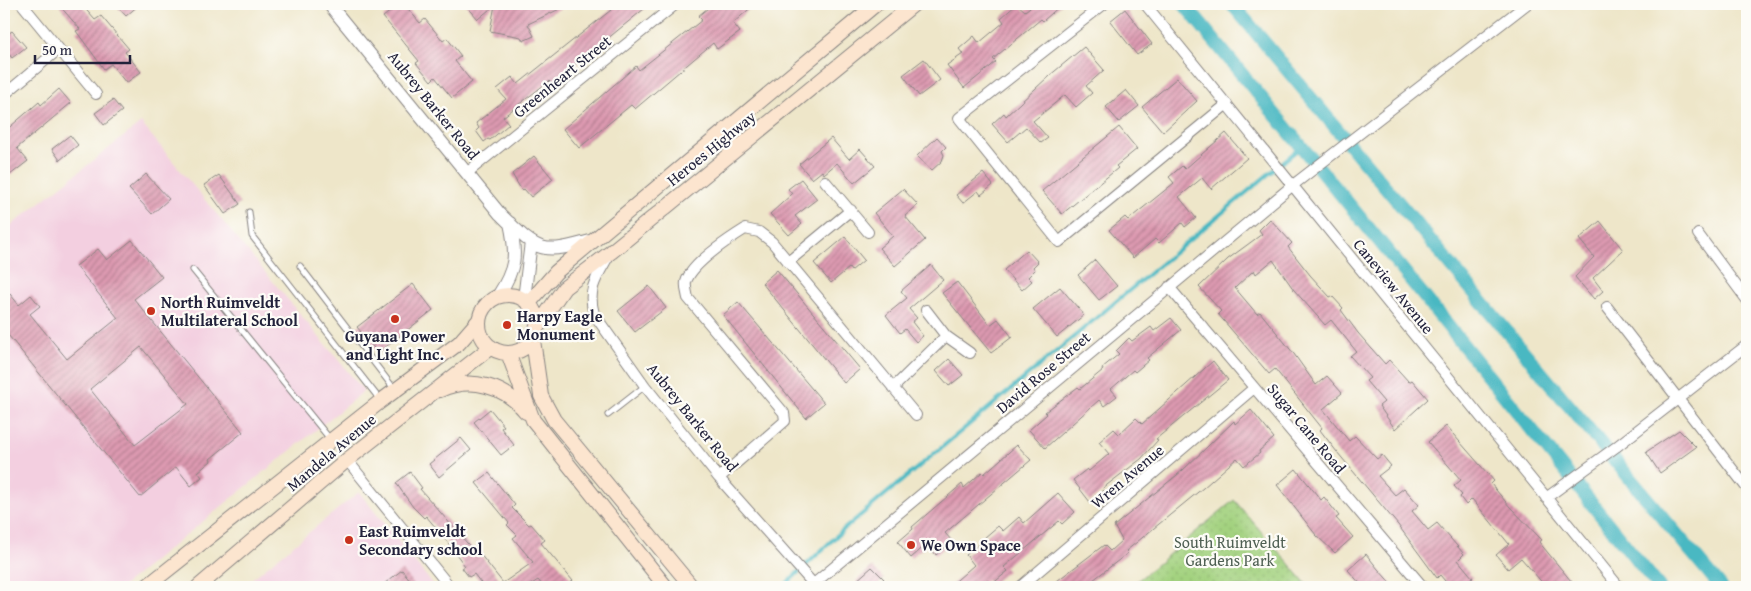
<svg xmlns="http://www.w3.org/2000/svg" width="1751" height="591" font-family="'Gentium Book Plus',serif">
  <defs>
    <pattern id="park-dots" width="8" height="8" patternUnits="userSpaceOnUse" patternTransform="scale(1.25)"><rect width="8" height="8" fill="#a3d27f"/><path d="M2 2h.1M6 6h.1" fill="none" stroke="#8cb46f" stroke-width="1.8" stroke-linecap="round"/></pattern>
    <pattern id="building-hatch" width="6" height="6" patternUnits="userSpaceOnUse" patternTransform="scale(1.25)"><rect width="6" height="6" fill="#dd9ab1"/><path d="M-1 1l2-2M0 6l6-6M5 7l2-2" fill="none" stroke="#b37d91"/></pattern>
  </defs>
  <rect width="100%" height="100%" fill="#fdfcf7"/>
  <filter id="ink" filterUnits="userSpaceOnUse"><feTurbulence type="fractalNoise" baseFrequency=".02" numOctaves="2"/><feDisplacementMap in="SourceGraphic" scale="10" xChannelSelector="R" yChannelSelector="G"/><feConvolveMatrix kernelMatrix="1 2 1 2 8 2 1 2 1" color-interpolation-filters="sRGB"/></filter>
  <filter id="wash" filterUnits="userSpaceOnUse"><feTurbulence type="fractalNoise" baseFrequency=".0096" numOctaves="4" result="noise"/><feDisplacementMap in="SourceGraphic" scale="20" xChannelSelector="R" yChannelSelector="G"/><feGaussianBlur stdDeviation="1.12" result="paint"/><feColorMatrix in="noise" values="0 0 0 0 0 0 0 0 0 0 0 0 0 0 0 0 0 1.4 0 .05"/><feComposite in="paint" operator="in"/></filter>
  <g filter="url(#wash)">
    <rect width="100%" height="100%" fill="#eee6c9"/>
    <!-- built -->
    <path fill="#f3cfe0" d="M141,123l223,268 -242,196h-118v-356z
      M359,492l76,95h-193z"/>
    <!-- park -->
    <path fill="url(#park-dots)" stroke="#627a5d" d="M1234,500l75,87h-179z"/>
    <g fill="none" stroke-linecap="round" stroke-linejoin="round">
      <!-- stream -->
      <path stroke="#49b8c2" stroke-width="4" d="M783,587l60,-57 459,-384"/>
      <!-- canal -->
      <path stroke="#49b8c2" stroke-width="14" d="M1184,4l196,238 279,345
        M1232,4l489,583"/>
    </g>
    <g id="blocks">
      <!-- building -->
      <path fill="url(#building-hatch)" fill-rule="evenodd" d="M58,4h23l14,16 6,-4 28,33 -4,3 16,20 -15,11 -15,-19 -7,5 -28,-38 4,-2z
        M115,4h25l-14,12z
        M400,4h4l16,19 5,-4 18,22 4,-3 14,18 -6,5 17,21 -20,16 -17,-21 -4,4 -15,-18 3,-2 -36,-44z
        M465,4h105l-42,20 6,12 -11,5 -2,-4 -31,-6 5,-26 -17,14z
        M606,4h44l-49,40 2,2 -13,10 -2,-2 -21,17 2,1 -16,13 -4,-4 -46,36 6,7 -19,16 -2,-1 -4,3 -8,-11 3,-3 -3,-5 30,-24 -9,-10 15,-12 6,7 93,-74z
        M713,4h42l-22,19 7,9 -23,17 -4,-6 -78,66 -4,-4 -52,43 -16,-19 73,-63 3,4 63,-50 -4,-4z
        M1017,4l8,7 9,-7h28l-19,17 -2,-2 -48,40 3,3 -32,26 -17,-23 16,-11 -4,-5 15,-13 5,7 25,-21 -3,-4z
        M1125,9l27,35 -15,11 -27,-34z
        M12,31l14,16 -14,11 -8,-10v-11z
        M1084,47l20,23 -18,16 6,7 -16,14 -11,-12 -32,26 15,17 -7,5 -15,-16 -18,15 -16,-18 12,-11 2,3 43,-40z
        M924,59l16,21 -21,16 -16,-21z
        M1177,78l20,23 -34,31 -21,-25z
        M59,89l12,14 -54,45 11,13 -18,14 -6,-8v-35l35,-30 2,3z
        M1126,90l13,16 -20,16 -13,-15z
        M113,100l9,11 -18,14 -9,-12z
        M1119,127l18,22 -21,17 2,2 -56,46 -20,-23z
        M1226,133l21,25 -36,31 -9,-11 -23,19 17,21 -11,9 -3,-4 -23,20 -4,-4 -22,19 -24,-28 16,-13 3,3 46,-37 -5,-6 13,-11 3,3z
        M70,135l8,10 -18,15 -8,-11z
        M937,137l9,10 -4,4 2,4 -2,6 -11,10 -14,-15z
        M831,138l18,21 11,-10 15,17 -21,17 -17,-20 -13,11 -2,-3 -10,8 -13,-15z
        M534,156l19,23 -22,18 -7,-8 -2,2 -10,-17z
        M983,173l10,12 -12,10 -3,-4 -15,12 -7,-8z
        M146,174l23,25 -17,15 -23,-25z
        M219,175l21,29 -15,10 -21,-29z
        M801,179l16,20 -22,17 7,8 -13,11 -19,-21 22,-20 -4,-5z
        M903,189l15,16 -13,11 20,24 -30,26 -16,-18 14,-12 -19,-23z
        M1270,219l22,24 -4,4 22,28 20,22 2,-1 11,12 -2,2 17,23 27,31 4,-4 20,22 3,-2 16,19 -33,30 -16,-23 5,-4 -18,-21 4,-3 -20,-22 6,-5 -25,-31 -6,5 -31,-35 -21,-30 -17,14 -2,-4 -19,18 22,26 3,-2 34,42 22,31 11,-9 15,17 -19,16 26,32 6,-5 22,23 5,-4 9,11 -13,10 17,19 9,-7 15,17 -7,6 16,19 9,-7 27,31 -6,6 15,18 -2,1 7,8h-28l-10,-12 -3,3 -39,-53 -61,-73 -17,-22 2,-2 -47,-59 -6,5 -51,-60 3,-3 -22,-24 29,-28 34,-25 -3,-4z
        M1600,221l23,29 -30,28 10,13 -9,8 -19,-22 19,-20 -15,-18z
        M845,237l19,23 -13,11 -2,-3 -18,15 -17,-20z
        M132,240l30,37 -28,22 109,133 -33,27 1,2 -13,11 4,5 -11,9 -15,-19 -36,30 -136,-167v-31l6,-5 9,11 12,-10 9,11 -10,8 37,45 51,-41 -42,-52 22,-17 9,11zM141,347l47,57 -53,41 -45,-56z
        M1027,250l11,12 -5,5 2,3 -7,7 4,4 -10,9 -18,-20z
        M1095,260l22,26 -18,14 -21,-25z
        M931,265l12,15 -34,29 8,9 -5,4 11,14 -7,6 -11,-13 -5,4 -14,-18 21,-17 -6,-7z
        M777,270l83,99 -16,14 -82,-100z
        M957,282l33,43 8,-6 14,18 -21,16 -49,-60z
        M413,284l20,26 -55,43 -21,-26z
        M649,286l17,22 -31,24 -17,-21z
        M1060,287l24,28 -27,22 -24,-28z
        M738,302l86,101 -18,15 -83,-103z
        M1171,318l10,12 -34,28 2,2 -14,12 -2,-2 -22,19 6,7 -13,10 -5,-6 -54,48 -16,-18 18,-16 -2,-2 33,-25 2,2 23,-19 -1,-2 17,-14 -3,-3 13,-13 3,3 19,-14 3,4z
        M949,359l14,16 -14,11 -13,-15z
        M1213,361l15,19 -72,59 2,1 -17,19 -38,29 1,2 -14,12 -17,-22 14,-11 2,2 20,-17 -10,-12 15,-13 5,5 17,-16 6,6z
        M490,409l14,17 -3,2 13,17 -13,10 -27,-33z
        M1251,410l23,28 -15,13 1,2 -16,13 -7,-8 -34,30 -77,63 2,2 -44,34h-35l55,-42 6,6 12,-11 -8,-14 68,-55 52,-50 1,3z
        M1446,426l48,55 -3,3 19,23 32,33 -3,2 37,45h-30l-25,-29 -13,11 -12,-14 13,-11 -37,-45 -6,6 -6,-8 2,-2 -8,-9 7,-6 -33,-38z
        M1679,430l17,17 -36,26 -14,-21z
        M461,438l10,12 -32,27 -10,-13z
        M1017,445l14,15 -86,73 7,8 -16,14 -9,-11 -16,14 -13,-16 15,-13 -1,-2 50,-43 2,4 18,-16 2,2z
        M1296,469l25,31 3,-3 15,19 -3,2 17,19 -18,16 -19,-18 -39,-50z
        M410,472l12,16 -2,1 54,62 2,-2 27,34 30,-21 -20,-24 4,-3 -10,-10 2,-2 -33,-40 13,-10 26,32 -3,3 17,17 2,-1 14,16 -4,3 32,38 -3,2 4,4h-30l-6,-7 -11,7h-43l-10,-13 -5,3 -7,-9 3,-2 -23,-31 -16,-19 -2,2 -11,-11 -17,-24z
        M1058,493l17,19 -13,12 -3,-3 -55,46 4,4 -17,14 -4,-5 -9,7h-29l25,-22 -8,-10 19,-16 -1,-1 14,-12 5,5 16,-14 5,6z
        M1366,554l12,15 16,18h-31l-15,-17z
        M872,567l12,12 -9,8h-14l-5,-6z
        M402,570l14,17h-36z"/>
    </g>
  </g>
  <g filter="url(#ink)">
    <use href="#blocks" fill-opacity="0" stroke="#888482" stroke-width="1"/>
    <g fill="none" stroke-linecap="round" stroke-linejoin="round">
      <defs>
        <path id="service" d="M249,212l3,24 129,165
          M300,266l95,124
          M193,270l137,169
          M608,415l37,-29"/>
        <path id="minor" d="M22,4l74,90
          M1104,4l-145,114 100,124 168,-138
          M1145,4l474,583
          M4,95l55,-46
          M468,172l208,-168
          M825,181l43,51
          M1698,234l49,66
          M608,257c-12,21 -21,33 -14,57l51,72 74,92 97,109
          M788,262l63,-52
          M1169,287l254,300
          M1607,307l140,181
          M926,310l20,26 24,17
          M893,388l53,-52
          M347,460l103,127
          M719,478l66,-57 -1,-8 -96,-115c-1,-5 -3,-11 -2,-16 5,-18 43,-43 59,-53l14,3 13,10 144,173
          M1546,498l70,-51 131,-102
          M810,587l483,-402 234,-181
          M1020,587l234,-199"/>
        <path id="tertiary" d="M329,4l171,210c40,39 40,41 94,26
          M498,296c18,-28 19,-41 12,-73
          M524,299l7,-57"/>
        <path id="secondary" d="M479 324a29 29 0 1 1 58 0a29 29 0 1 1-58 0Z
          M529,303l27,-31 320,-268
          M538,326l26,-38 47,-36 303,-248
          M533,340l8,56 13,24 138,167
          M508,353l25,67 133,167
          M440,390c31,-14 65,-4 86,22
          M146,587l235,-186 78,-58 20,-23
          M198,587l149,-127 144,-113"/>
      </defs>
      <!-- service casing -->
      <use href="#service" stroke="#888482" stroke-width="7"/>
      <!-- minor casing -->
      <use href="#minor" stroke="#888482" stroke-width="12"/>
      <!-- tertiary casing -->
      <use href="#tertiary" stroke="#888482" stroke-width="14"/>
      <!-- secondary casing -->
      <use href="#secondary" stroke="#888482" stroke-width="16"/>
      <!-- service -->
      <use href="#service" stroke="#fff" stroke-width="5"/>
      <!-- minor -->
      <use href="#minor" stroke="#fff" stroke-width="10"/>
      <!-- tertiary -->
      <use href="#tertiary" stroke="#fff" stroke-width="12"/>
      <!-- secondary -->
      <use href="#secondary" stroke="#fce5cf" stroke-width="14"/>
    </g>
  </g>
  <!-- markers -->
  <g fill="#c8321e" stroke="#fdfcf7" stroke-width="2">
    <circle cx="151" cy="311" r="5"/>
    <circle cx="395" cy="319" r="5"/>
    <circle cx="507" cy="325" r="5"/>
    <circle cx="349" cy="540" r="5"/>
    <circle cx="911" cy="545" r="5"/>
  </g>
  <g text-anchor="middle" stroke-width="4.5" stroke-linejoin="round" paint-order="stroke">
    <!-- street labels -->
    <g font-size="16" fill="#22223b" stroke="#fdfcf7">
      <text transform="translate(562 76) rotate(-39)" y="6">Greenheart Street</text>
      <text transform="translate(434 105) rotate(51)" y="6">Aubrey Barker Road</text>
      <text transform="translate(711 148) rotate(-39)" y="6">Heroes Highway</text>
      <text transform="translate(1394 286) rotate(51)" y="6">Caneview Avenue</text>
      <text transform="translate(1043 372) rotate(-40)" y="6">David Rose Street</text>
      <text transform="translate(693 417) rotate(51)" y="6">Aubrey Barker Road</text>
      <text transform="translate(1307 428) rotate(50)" y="6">Sugar Cane Road</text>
      <text transform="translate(331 452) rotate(-40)" y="6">Mandela Avenue</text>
      <text transform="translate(1127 476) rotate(-40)" y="6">Wren Avenue</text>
    </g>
    <!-- poi labels -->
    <g font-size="16" font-weight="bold" fill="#22223b" stroke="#fdfcf7" text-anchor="start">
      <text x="161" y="308">North Ruimveldt<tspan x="161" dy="18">Multilateral School</tspan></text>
      <text x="517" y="322">Harpy Eagle<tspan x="517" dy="18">Monument</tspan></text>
      <text x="395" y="342" text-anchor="middle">Guyana Power<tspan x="395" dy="18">and Light Inc.</tspan></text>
      <text x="359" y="537">East Ruimveldt<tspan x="359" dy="18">Secondary school</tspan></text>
      <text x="921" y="551">We Own Space</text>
    </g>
    <!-- park labels -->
    <g font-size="16" fill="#4f6053" stroke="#fdfcf7">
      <text x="1230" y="548">South Ruimveldt<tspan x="1230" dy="18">Gardens Park</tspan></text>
    </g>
  </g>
  <!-- margin -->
  <rect width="1751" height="591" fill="none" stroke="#fdfcf7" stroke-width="20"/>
  <!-- scale -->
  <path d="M35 55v8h95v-8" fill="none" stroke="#22223b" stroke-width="2.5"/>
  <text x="42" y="55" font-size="15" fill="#22223b" stroke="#fdfcf7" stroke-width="4" paint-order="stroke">50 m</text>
</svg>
